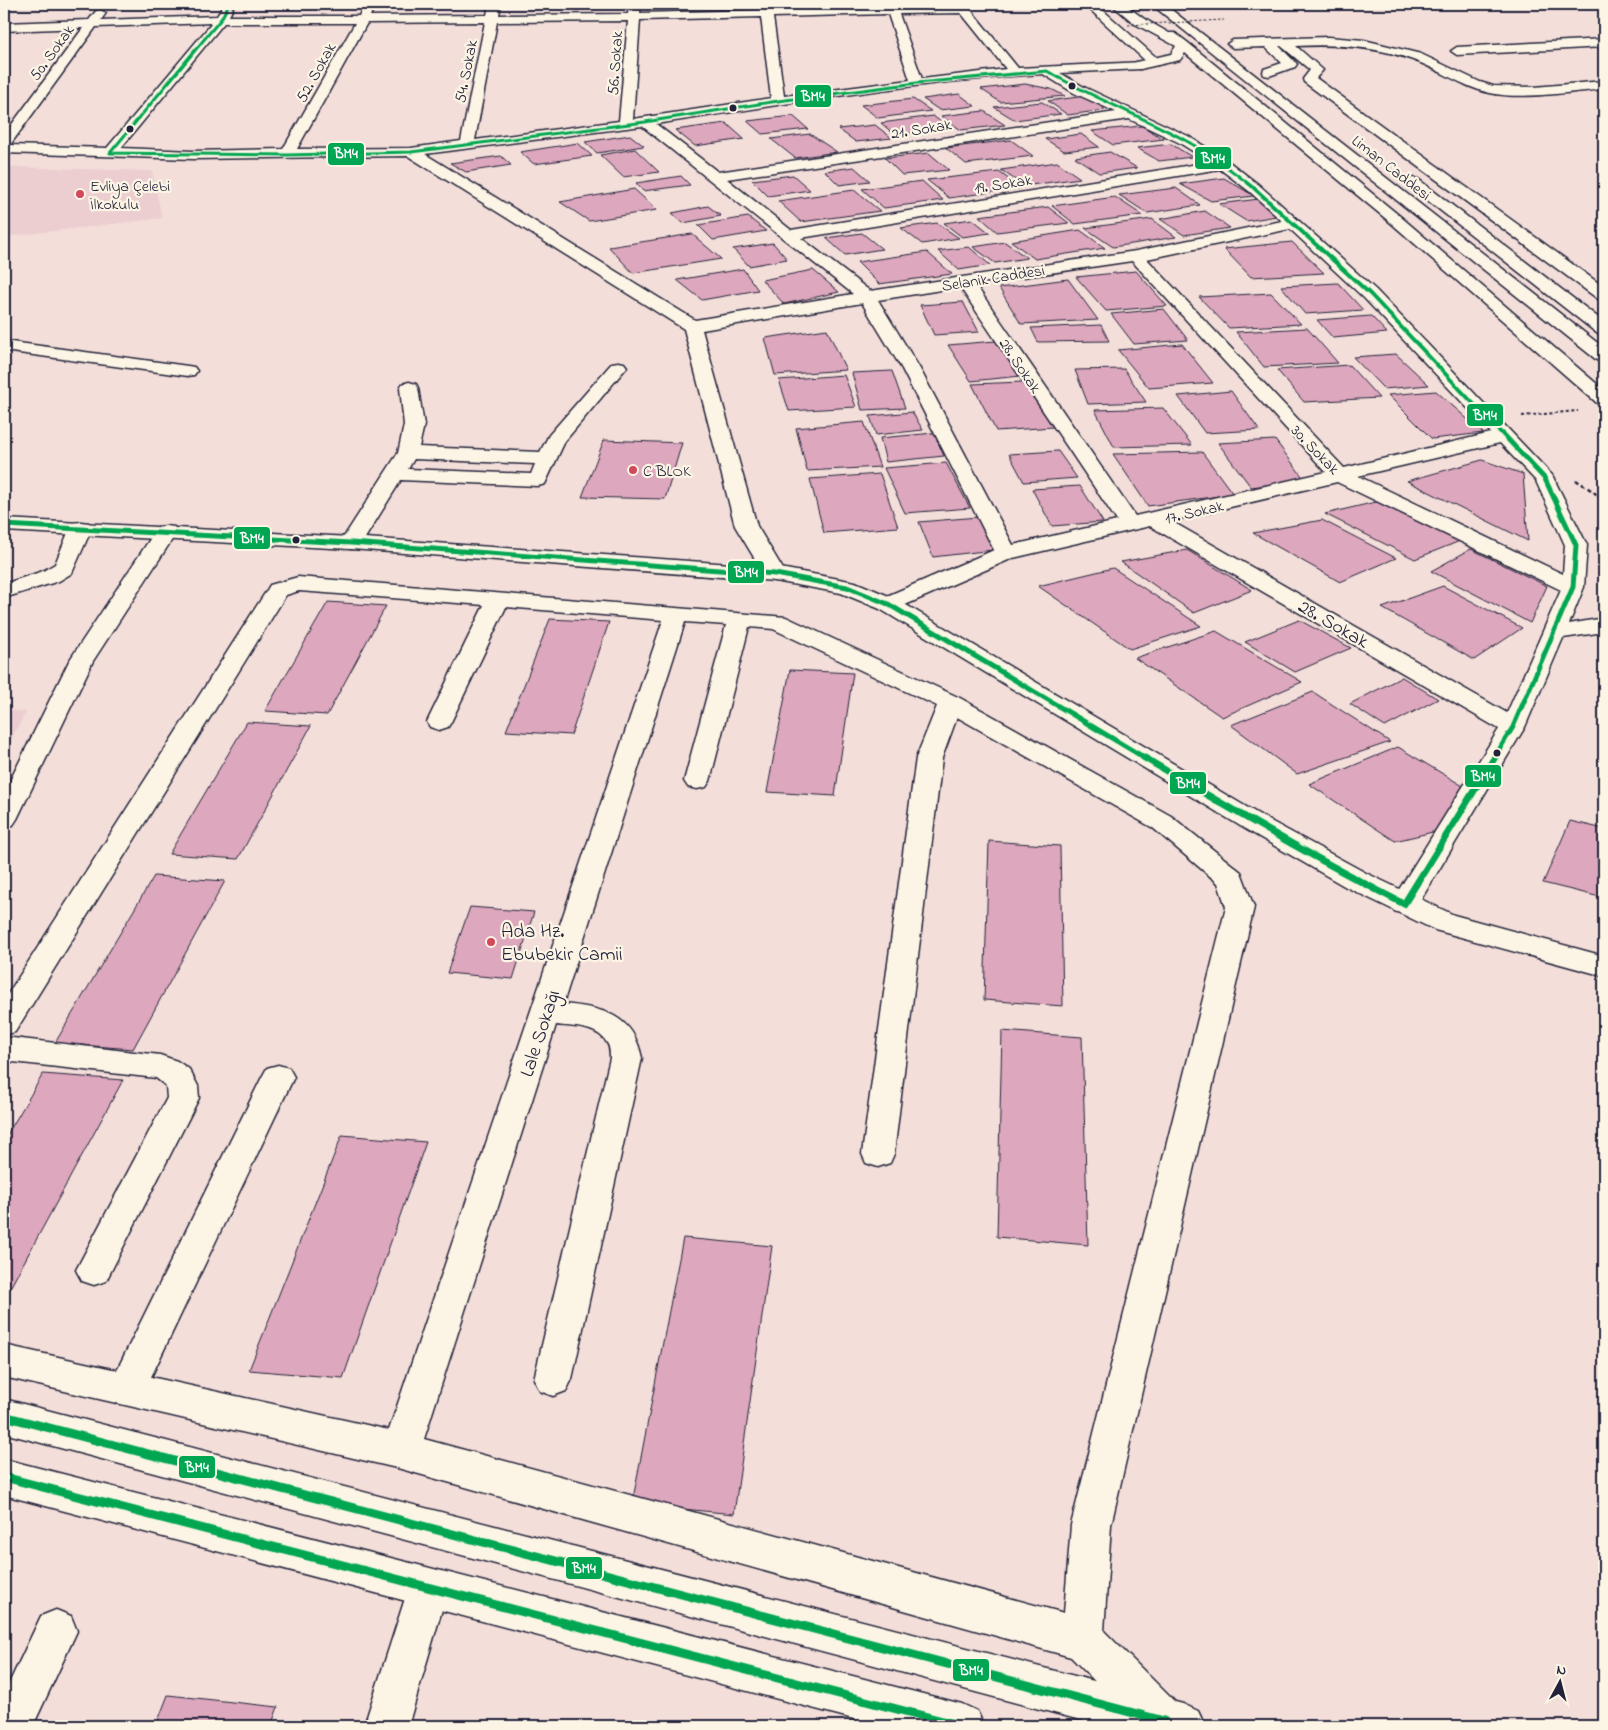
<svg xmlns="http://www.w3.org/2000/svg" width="1608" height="1730" font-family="'Indie Flower',sans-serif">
  <rect width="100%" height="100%" fill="#f3ded9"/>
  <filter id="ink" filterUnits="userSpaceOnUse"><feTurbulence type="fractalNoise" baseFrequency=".02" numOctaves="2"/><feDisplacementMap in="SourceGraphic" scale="10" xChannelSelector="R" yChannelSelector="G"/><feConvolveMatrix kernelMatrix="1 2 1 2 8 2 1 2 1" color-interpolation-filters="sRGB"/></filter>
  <g filter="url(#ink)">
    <!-- built -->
    <path fill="#ecced1" d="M14,167l138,4 10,47 -158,19v-67z
      M4,710l22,2 -22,41z"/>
    <!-- building -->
    <path fill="#dda7bd" stroke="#22223b" d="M1025,84l26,5 14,7 -65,6 -19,-13z
      M959,94l16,12 -36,4 -16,-11z
      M1086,96l17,9 1,5 -36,5 -20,-14z
      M913,99l18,12 -53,7 -17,-13z
      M1042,102l19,12 -46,6 -21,-13z
      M984,111l21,14 -44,5 -20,-14z
      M793,116l15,13 -46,5 -15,-13z
      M933,116l16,12 -54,7 -14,-12z
      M726,123l18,16 -49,7 -20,-16z
      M875,125l17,13 -36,4 -18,-13z
      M1142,126l22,13 -51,6 -21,-14z
      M810,134l27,18 -42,6 -24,-19z
      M1081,134l18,13 -35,4 -19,-12z
      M630,135l14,11 -47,7 -12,-11z
      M1011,140l22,16 -67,8 -20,-16z
      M578,143l14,13 -58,8 -14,-12z
      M1171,144l21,13 -33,4 -22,-13z
      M635,149l24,23 -36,5 -23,-22z
      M1110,152l27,16 -38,5 -24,-16z
      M929,153l20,17 -47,5 -17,-17z
      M501,156l10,9 -45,7 -16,-9z
      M1057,162l23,16 -56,8 -23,-16z
      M854,167l16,14 -31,4 -14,-14z
      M999,172l22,16 -72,10 -22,-18z
      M793,175l17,15 -42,6 -16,-16z
      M681,176l9,9 -47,6 -7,-8z
      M1224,178l30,18 -43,5 -31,-17z
      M922,181l21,19 -59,8 -22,-19z
      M1176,188l24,17 -53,8 -28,-18z
      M634,189l23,21 -68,11 -29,-19z
      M854,190l26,21 -79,11 -23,-21z
      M1115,197l27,18 -67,9 -23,-18z
      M1259,199l18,17 -31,5 -27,-17z
      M708,206l13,10 -38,7 -11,-10z
      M1048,207l21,16 -72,9 -18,-16z
      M1205,211l25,17 -46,7 -24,-16z
      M748,217l18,14 -53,9 -15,-15z
      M972,219l18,14 -28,4 -18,-14z
      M1152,219l24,18 -63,10 -28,-19z
      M937,223l22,15 -37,6 -21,-16z
      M1080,230l25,18 -70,11 -24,-18z
      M862,233l20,16 -37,6 -19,-17z
      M692,234l29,25 -88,14 -24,-26z
      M1005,242l22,16 -32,5 -22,-16z
      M1292,242l32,31 -73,4 -27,-28z
      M773,243l14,16 -38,7 -16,-17z
      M969,247l21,18 -31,5 -21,-19z
      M927,252l25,22 -73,10 -22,-22z
      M743,269l15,21 -56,10 -25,-20z
      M813,270l26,22 -55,12 -22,-24z
      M1136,271l31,35 -61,5 -30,-34z
      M1068,279l30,41 -77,4 -22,-36z
      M1338,283l25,27 -58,4 -24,-28z
      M1271,293l30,31 -72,4 -30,-31z
      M963,302l16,30 -45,3 -14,-30z
      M1164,309l24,31 -54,4 -23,-30z
      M1371,316l16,17 -54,5 -16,-18z
      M1101,325l8,16 -71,1 -7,-14z
      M1307,328l31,35 -74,4 -28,-35z
      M827,329l19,41 -71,5 -10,-37z
      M996,341l25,35 -50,5 -23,-36z
      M1182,344l31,39 -64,5 -31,-38z
      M1396,354l33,31 -45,4 -31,-32z
      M1349,365l30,33 -75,4 -27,-32z
      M1124,369l22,33 -58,2 -13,-34z
      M892,371l13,37 -43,2 -10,-37z
      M844,375l12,32 -67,4 -10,-31z
      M1023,382l30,45 -57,4 -24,-47z
      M1231,391l28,39 -54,3 -27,-37z
      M1436,391l47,42 -51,6 -44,-44z
      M1163,408l29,37 -78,2 -19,-37z
      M912,412l11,18 -47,5 -6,-19z
      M864,422l16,45 -73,4 -11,-43z
      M934,433l10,23 -58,6 -6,-24z
      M604,440l78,3 -17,56 -83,-2z
      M1275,440l30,40 -54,7 -33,-44z
      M1058,451l19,27 -53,4 -15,-28z
      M1202,452l31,42 -85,12 -35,-52z
      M1482,460l41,14 5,67 -121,-60z
      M946,463l24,45 -65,5 -21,-45z
      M880,474l18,53 -74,6 -14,-54z
      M1080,486l23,36 -51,4 -20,-37z
      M1380,501l80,40 -45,18 -90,-45z
      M978,517l15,33 -60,7 -14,-35z
      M1322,520l74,38 -56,24 -87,-49z
      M1471,549l76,37 -17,37 -99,-52z
      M1187,550l65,40 -58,23 -73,-51z
      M1113,568l88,58 -71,23 -92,-63z
      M1443,586l79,42 -48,32 -92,-52z
      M328,602l58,4 -59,109 -62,-4z
      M550,619l59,3 -38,113 -65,-4z
      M1299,620l52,28 -56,24 -50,-30z
      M1216,631l86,51 -80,35 -87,-59z
      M790,670l63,3 -18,123 -68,-4z
      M1402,677l36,22 -53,28 -35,-23z
      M1313,692l77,50 -93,32 -66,-49z
      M247,722l64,4 -73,133 -69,-5z
      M1398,747l65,39 -22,44 -46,11 -86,-57z
      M1570,821l34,8v69l-61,-15z
      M989,841l71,5 3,160 -79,-6z
      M154,876l71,5 -92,168 -78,-6z
      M470,907l64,5 -21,67 -66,-6z
      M1002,1031l80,6 6,208 -91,-8z
      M43,1074l80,6 -119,219v-159z
      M342,1135l84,7 -83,236 -94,-8z
      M683,1238l89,8 -38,268 -102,-10z
      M168,1695l110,12 -7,19h-115z"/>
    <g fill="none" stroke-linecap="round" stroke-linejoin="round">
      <defs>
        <path id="minor" d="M364,4l11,1 -5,11 117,-1 2,-11h12l-2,11 129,-1 1,-10h12l-1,9 120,-3 -1,-6h12l1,6 113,-3 -1,-3h12l1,3 69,-3 52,64 126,-6 2,3 -2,3 -4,1 -80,4 24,14 104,49 40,25 31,24 117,105 176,185 35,70 -3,42 -15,37 35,-6v14l-41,6 -38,89 -111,184 -10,3 -10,-3 -4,-7 109,-175 -349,-203 -137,32 -117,51 -8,2 -8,-2 -3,-5 3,-5 114,-49 -92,-181 -40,-66 -160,27 55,196 29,48 -3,5 -8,2 -8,-2 -32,-53 -51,-197 -276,-173 -215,3 -189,-6v-18l79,-107 -79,3v-8l85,-3 7,-9 4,-1 6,3 -5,7 116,-4 6,-10 4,-1 6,3 -4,8h130zM961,13l45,56 -84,10 -23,-65zM888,14l22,66 -126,16 -11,-79zM761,17l10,81 -138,21 7,-99zM628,21l-9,100 -144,19 22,-118zM485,22l-24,119 -50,7 -114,1 70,-126zM212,23l-105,125 -97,-3 86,-118zM224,23h131l-72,126 -90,2 -72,-3zM1043,74l31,19 42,19 -398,60 -62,-48c128,-20 258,-42 387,-50zM1129,119l49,23 32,20 -419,68 -64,-51zM642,126l211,168 -158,26 -270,-166zM1220,169l29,22 33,30 -146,30 -266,40 -69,-53zM1290,229l74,69 127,135 -147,35 -197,-209zM1132,261l194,211 -191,44 -160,-232zM960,287l157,234 -104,24 -93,-176 -42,-69zM1500,443l36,38 29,64 -2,29 -205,-98zM1337,482l224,108 -54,123 -336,-192z
          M1084,4h12l62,55 2,3 -2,3h-8z
          M1328,37l36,3 57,14 59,28 13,4 41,1 70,-6v8c-32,3 -84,11 -114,4 -28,-6 -51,-24 -77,-33 -38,-14 -78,-16 -117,-14l27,24 -7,8 288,209v13l-6,-1 -294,-217 -1,-3 7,-9 -29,-24h-2l18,18 -2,3 -26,9 -5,-1 -1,-3 1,-3 18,-6 -17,-16 -32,1 -6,-4 6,-4z
          M1604,39v8l-147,8 -6,-4 6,-4z
          M4,341l184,25 6,1 3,4 -3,4 -6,1 -184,-25z
          M618,362l6,1 3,4 -62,74 -20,43 -7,2 -137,-6 -42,68 -8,1 -8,-1 -3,-5 58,-90 6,-28 -4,-37 2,-4 7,-2 7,2 2,4 6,37 -5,22 121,5 9,-17 63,-72zM414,459l121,5 -4,10 -123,-5z
          M81,522l8,1 3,5 -20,45 -13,8 -55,17v-14l39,-13 12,-7 15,-36 3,-5z
          M166,526l8,1 3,5 -84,129 -76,158 -4,6 -9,3v-35l65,-132 89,-134z
          M298,577l488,40 174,81 211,118 70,56 13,35 -143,618 -7,106 75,75 7,15v5h-47l-68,-69 -670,-188 -397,-92v-32l113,25 145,-293 5,-9 11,-3 11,3 5,9 -143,300 238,53 274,-810 -157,-13 -55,115 -3,5 -9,3 -9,-3 -3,-5 57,-117 -185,-14 -13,4 -271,437 -11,3v-35l263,-410 3,-5zM685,622l41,3 -42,156 4,6 9,2 9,-2 4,-6 39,-154 24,2 164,77 -21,52 -54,396 4,9 12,4 12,-4 4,-9 48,-396 15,-41 196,111 65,55 8,24 -155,618 -7,88 -640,-174 132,-414c16,2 42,1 51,18 3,4 3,10 3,15l-76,321 6,12 13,5 13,-5 6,-12 70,-321c-9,-44 -39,-50 -79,-54z
          M4,1037l156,18 17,6 12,8 9,17 1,12 -93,183 -12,4 -12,-4 -6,-11 91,-172 -1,-12 -10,-8 -152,-17z
          M428,1569l14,6 6,14 -40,137h-44l44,-137 6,-14z
          M56,1610l15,6 6,15 -44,95h-29v-32l37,-78z"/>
        <path id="major" d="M4,519l347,18 424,30 80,15 41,17 369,219 101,55 88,42 150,41v20l-169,-46 -89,-43 -99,-57 -367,-221 -39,-16 -66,-12 -424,-32 -347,-18z
          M4,1399l1179,305 15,7 7,15h-102l-1099,-293z
          M4,1459l958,245 15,7 7,15h-104l-876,-231z"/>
        <path id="highway" d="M1111,4h13l19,14 26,15h6l12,9 214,175 203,173v15l-7,-2 -206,-180 -206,-170 -5,7 -40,9 -4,-1 -2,-3 2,-3 35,-8 5,-8 -41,-22z
          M1151,4h13l440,344v14l-6,-1z
          M1413,178l5,1 186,143v13l-6,-1 -190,-149 -2,-3 2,-3z"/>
      </defs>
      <!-- minor casing -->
      <use href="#minor" stroke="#22223b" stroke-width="3"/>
      <!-- major casing -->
      <use href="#major" stroke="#22223b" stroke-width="3"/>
      <!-- highway casing -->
      <use href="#highway" stroke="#22223b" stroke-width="3"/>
      <!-- path-far1 -->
      <path stroke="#22223b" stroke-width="2" stroke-dasharray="3 2.5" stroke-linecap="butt" d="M1522,416l56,-5"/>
      <!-- path -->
      <path stroke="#22223b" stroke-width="2.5" stroke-dasharray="4 3" stroke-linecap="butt" d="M1576,480l18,12 10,11"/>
      <!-- minor -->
      <use href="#minor" fill="#fcf5e5" fill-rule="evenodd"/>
      <!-- major -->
      <use href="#major" fill="#fcf5e5" fill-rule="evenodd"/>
      <!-- highway -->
      <use href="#highway" fill="#fcf5e5" fill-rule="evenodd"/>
      <!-- path-bridge -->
      <path stroke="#22223b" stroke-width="1" stroke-dasharray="2.5 2" stroke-linecap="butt" d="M1128,25l96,-5"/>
      <defs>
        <path id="bus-1-far4" d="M1047,71c44,26 92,44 136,68 26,14 50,32 72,50
          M110,153l177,2 124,-3 234,-30 133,-21 139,-18 130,-12
          M110,153l111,-134 8,-15"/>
        <path id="bus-1-far3" d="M1254,188l116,106 134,142"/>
        <path id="bus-1-far2" d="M4,525l347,18 424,31 72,13 41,17 257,154
          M1494,758l19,-31 60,-140 3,-42 -31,-66 -42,-45"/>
        <path id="bus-1-far1" d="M1143,757c86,51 172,102 261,147
          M1404,904l91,-147"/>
        <path id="bus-1" d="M4,1416l1160,305
          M4,1477l958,249"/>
      </defs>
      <!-- bus-1-far4 casing -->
      <use href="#bus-1-far4" stroke="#fcf5e5" stroke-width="5"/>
      <!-- bus-1-far3 casing -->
      <use href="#bus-1-far3" stroke="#fcf5e5" stroke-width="6"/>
      <!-- bus-1-far2 casing -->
      <use href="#bus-1-far2" stroke="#fcf5e5" stroke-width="8"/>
      <!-- bus-1-far1 casing -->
      <use href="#bus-1-far1" stroke="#fcf5e5" stroke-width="11"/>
      <!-- bus-1 casing -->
      <use href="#bus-1" stroke="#fcf5e5" stroke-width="12"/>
      <!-- bus-1-far4 -->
      <use href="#bus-1-far4" stroke="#00a651" stroke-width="3"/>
      <!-- bus-1-far3 -->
      <use href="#bus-1-far3" stroke="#00a651" stroke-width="4"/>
      <!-- bus-1-far2 -->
      <use href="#bus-1-far2" stroke="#00a651" stroke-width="5"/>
      <!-- bus-1-far1 -->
      <use href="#bus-1-far1" stroke="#00a651" stroke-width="7"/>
      <!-- bus-1 -->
      <use href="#bus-1" stroke="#00a651" stroke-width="9"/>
    </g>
  </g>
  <!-- markers -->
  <g fill="#22223b" stroke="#fcf5e5" stroke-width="2">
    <circle cx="1072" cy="86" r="4.5"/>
    <circle cx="733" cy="108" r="4.5"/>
    <circle cx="130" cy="129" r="4.5"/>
    <circle cx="296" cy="540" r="4.5"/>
    <circle cx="1497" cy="753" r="4.5"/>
  </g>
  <g fill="#d1495b" stroke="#fcf5e5" stroke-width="2">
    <circle cx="80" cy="194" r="5"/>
    <circle cx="633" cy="470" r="5"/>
    <circle cx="491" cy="942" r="5"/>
  </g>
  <g text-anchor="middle" stroke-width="4.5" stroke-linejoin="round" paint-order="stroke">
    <!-- far-street labels -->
    <g font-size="16" fill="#22223b" stroke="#fcf5e5">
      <text transform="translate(51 52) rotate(-54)" y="6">50. Sokak</text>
      <text transform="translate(614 63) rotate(-86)" y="6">56. Sokak</text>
      <text transform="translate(465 71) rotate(-79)" y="6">54. Sokak</text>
      <text transform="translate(315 72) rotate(-61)" y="6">52. Sokak</text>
      <text transform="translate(921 128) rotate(-9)" y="6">21. Sokak</text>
      <text transform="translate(1392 167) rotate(38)" y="6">Liman Caddesi</text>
      <text transform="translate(1003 183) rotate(-9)" y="6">19. Sokak</text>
      <text transform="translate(993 277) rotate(-9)" y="6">Selanik Caddesi</text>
      <text transform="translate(1021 365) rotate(56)" y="6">28. Sokak</text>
      <text transform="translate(1316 449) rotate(46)" y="6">30. Sokak</text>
      <text transform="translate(1194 511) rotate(-13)" y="6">17. Sokak</text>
    </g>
    <!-- far-poi labels -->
    <g font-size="16" fill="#22223b" stroke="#fcf5e5" text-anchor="start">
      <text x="90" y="191">Evliya Çelebi<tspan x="90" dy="18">İlkokulu</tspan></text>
      <text x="643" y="476">C BLOK</text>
    </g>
    <!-- street labels -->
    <g font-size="20" fill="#22223b" stroke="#fcf5e5">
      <text transform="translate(1334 623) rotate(30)" y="7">28. Sokak</text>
      <text transform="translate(539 1033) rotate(-72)" y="7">Lale Sokağı</text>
    </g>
    <!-- poi labels -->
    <g font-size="20" fill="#22223b" stroke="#fcf5e5" text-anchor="start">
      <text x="501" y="937">Ada Hz.<tspan x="501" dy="23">Ebubekir Camii</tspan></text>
    </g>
  </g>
  <g stroke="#fcf5e5" stroke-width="2">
    <rect x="794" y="84" width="38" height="24" rx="5" fill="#00a651"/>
    <rect x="327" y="142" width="38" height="24" rx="5" fill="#00a651"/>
    <rect x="1194" y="146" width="38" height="24" rx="5" fill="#00a651"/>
    <rect x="1466" y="403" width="38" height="24" rx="5" fill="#00a651"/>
    <rect x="233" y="526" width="38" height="24" rx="5" fill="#00a651"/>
    <rect x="727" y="560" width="38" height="24" rx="5" fill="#00a651"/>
    <rect x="1464" y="764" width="38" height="24" rx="5" fill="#00a651"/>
    <rect x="1169" y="771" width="38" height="24" rx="5" fill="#00a651"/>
    <rect x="178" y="1455" width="38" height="24" rx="5" fill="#00a651"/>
    <rect x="565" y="1556" width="38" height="24" rx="5" fill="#00a651"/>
    <rect x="952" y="1658" width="38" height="24" rx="5" fill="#00a651"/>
  </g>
  <g font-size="14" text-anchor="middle" font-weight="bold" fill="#fff">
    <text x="813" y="101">BM4</text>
    <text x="346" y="158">BM4</text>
    <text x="1213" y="163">BM4</text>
    <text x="1485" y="420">BM4</text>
    <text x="252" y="543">BM4</text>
    <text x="746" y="577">BM4</text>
    <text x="1483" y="781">BM4</text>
    <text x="1188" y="788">BM4</text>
    <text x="197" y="1472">BM4</text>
    <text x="584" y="1573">BM4</text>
    <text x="971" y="1675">BM4</text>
  </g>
  <!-- margin -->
  <rect width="1608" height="1730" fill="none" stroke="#fcf5e5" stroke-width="20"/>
  <rect x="10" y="10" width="1588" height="1710" fill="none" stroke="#22223b" stroke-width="2" filter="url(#ink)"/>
  <!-- north arrow -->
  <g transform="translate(1560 1682) rotate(7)" stroke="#fcf5e5" stroke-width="4" paint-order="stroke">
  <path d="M0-4L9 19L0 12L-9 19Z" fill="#22223b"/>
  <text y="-8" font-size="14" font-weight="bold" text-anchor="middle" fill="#22223b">N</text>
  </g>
</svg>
